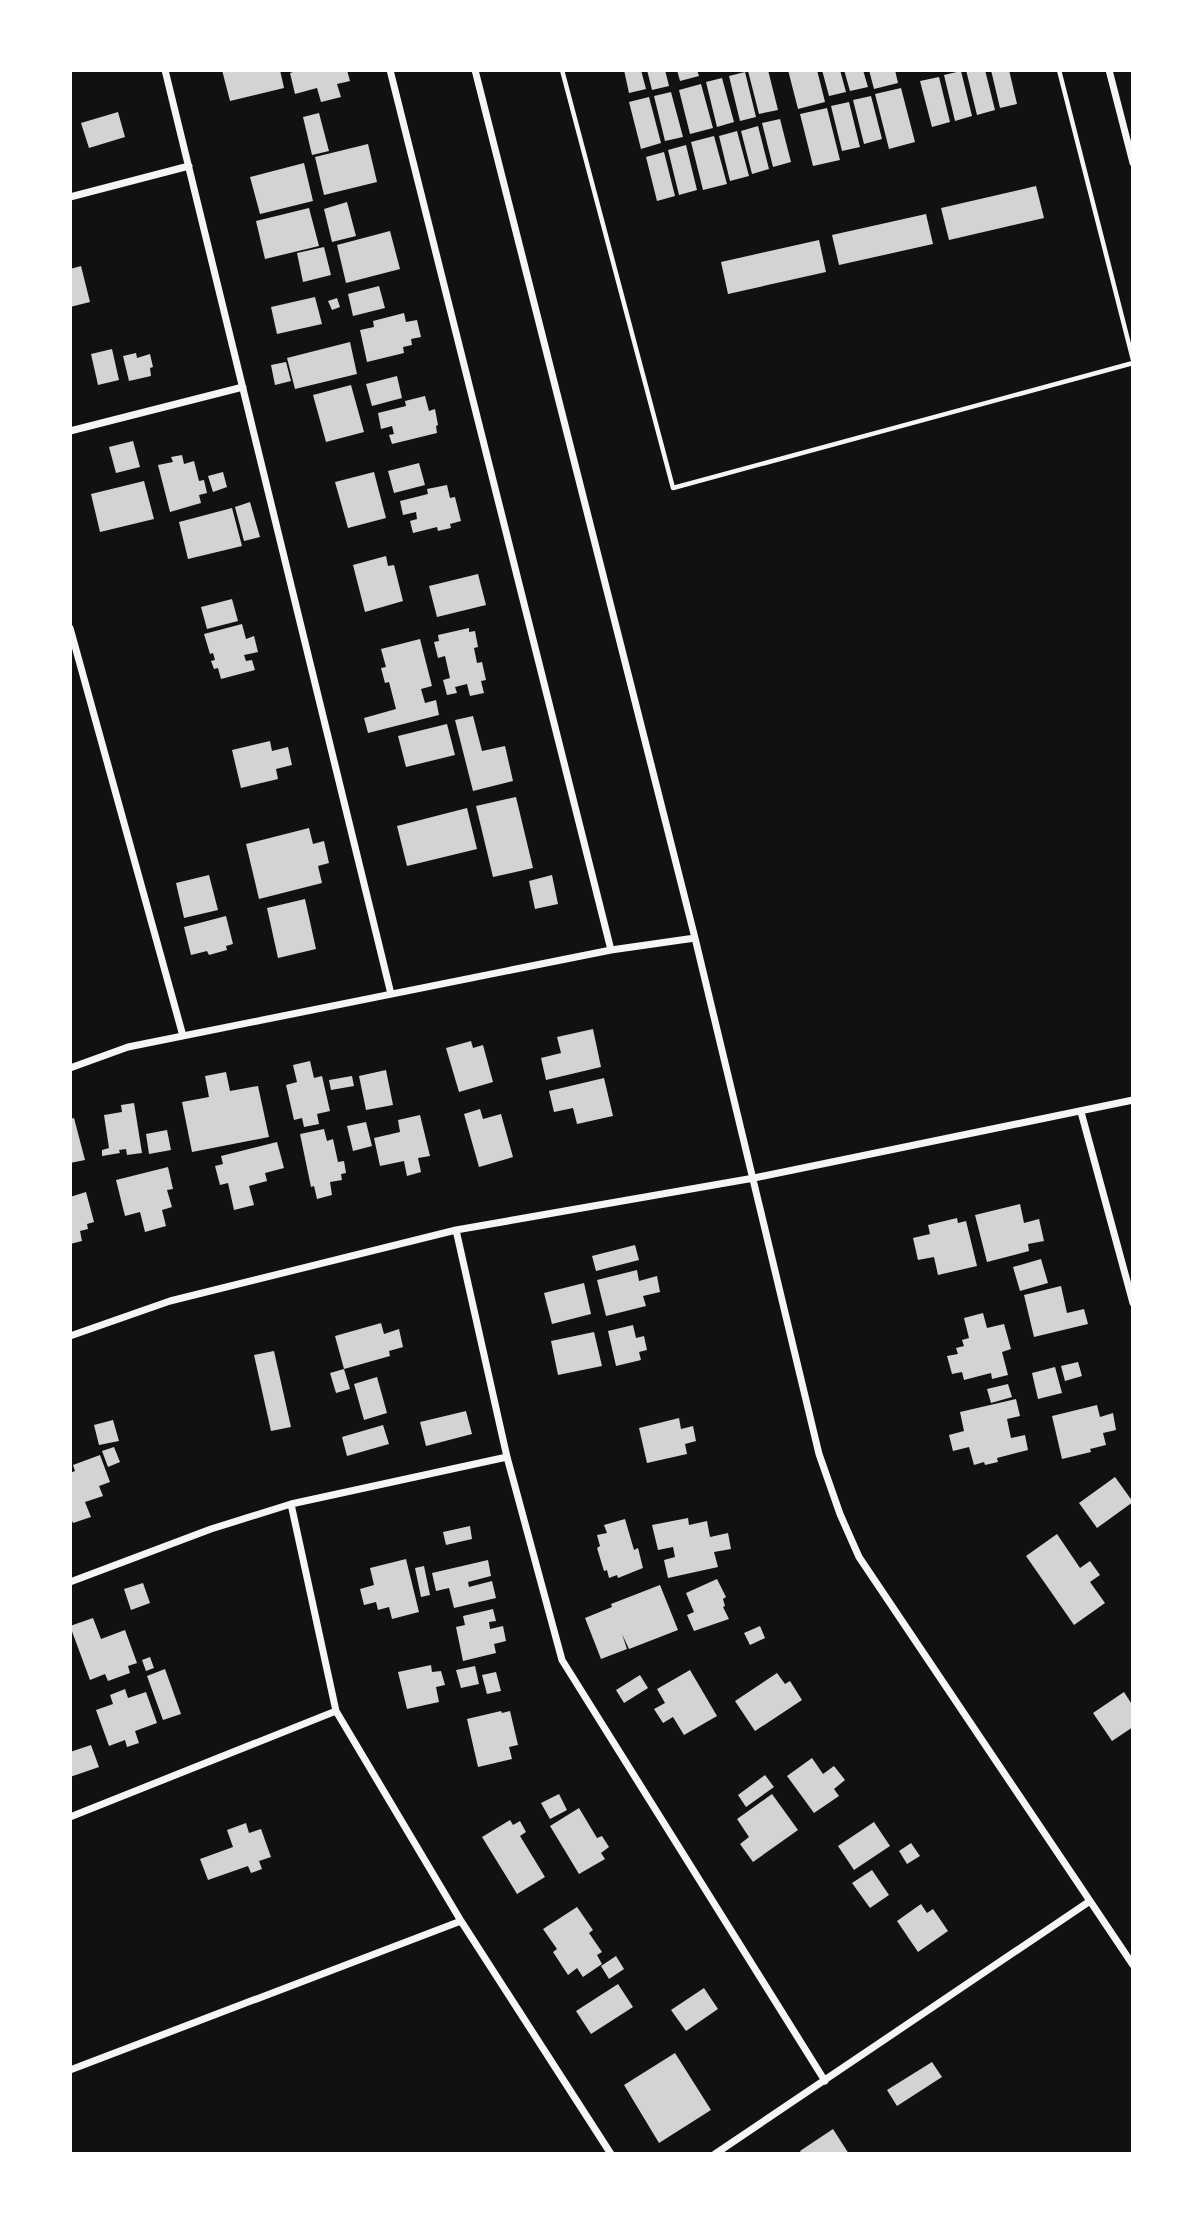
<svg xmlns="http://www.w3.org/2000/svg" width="1203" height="2224" font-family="'Public Sans',sans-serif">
  <rect width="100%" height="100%" fill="#111"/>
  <!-- building -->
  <path fill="#d3d3d3" d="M222,70h58l4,18 -54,13z
    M299,70h48l3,11 -13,3 4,13 -20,5 -4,-14 -22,6 -5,-21z
    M624,70h17l5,19 -17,4z
    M647,70h18l4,16 -17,4z
    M677,70h20l2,6 -19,5z
    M753,70h15l10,40 -19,4 -11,-43z
    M788,70h29l8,32 -27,7z
    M822,70h18l6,22 -17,4z
    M844,70h19l5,17 -18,4z
    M869,70h26l3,13 -24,6z
    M966,70h19l10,40 -18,5z
    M991,70h18l8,34 -17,4z
    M961,71l11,45 -17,5 -11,-46z
    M745,72l11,45 -16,4 -11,-45z
    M939,77l11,45 -18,5 -12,-46z
    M722,78l12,44 -17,5 -11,-45z
    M701,84l12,44 -23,6 -11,-44z
    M901,88l14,54 -26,7 -14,-55z
    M671,92l12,45 -18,4 -11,-45z
    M871,96l11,43 -18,5 -11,-44z
    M649,97l12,46 -20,6 -12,-47z
    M849,102l11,45 -18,4 -11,-45z
    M827,108l13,52 -27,6 -13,-52z
    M118,112l7,25 -36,11 -8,-25z
    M319,113l10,38 -17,4 -9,-38z
    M780,119l11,43 -18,5 -11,-44z
    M758,126l11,43 -17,5 -11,-43z
    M737,131l12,45 -19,5 -11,-45z
    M714,136l13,48 -24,6 -12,-48z
    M368,144l9,38 -53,13 -9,-38z
    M686,145l11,45 -18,5 -11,-45z
    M664,152l11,44 -18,5 -11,-44z
    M304,163l9,38 -53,13 -10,-37z
    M1036,186l8,32 -95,22 -8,-32z
    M347,202l9,34 -24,6 -8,-33z
    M309,208l10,38 -54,13 -9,-38z
    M926,214l7,30 -94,21 -7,-30z
    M390,231l10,38 -54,14 -9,-38z
    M819,240l7,32 -98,22 -7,-32z
    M324,247l7,28 -28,7 -6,-29z
    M81,266l9,36 -20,5v-38z
    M379,286l6,22 -32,8 -5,-22z
    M315,297l7,27 -45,10 -6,-27z
    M337,298l3,9 -8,3 -4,-9z
    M404,313l2,9 11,-2 4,17 -10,2 1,6 -9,2 1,6 -37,9 -7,-32 14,-3 -1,-6z
    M350,342l7,32 -62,15 -8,-31z
    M112,349l7,31 -21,5 -7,-31z
    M136,353l1,5 13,-4 3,13 -3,1 1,8 -22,5 -6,-25z
    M286,362l5,19 -16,4 -4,-20z
    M397,376l5,22 -30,8 -6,-22z
    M351,385l13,47 -38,10 -13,-47z
    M425,396l4,15 6,-2 3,16 -2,1 1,7 -45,11 -3,-9 5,-1 -2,-8 -11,3 -3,-16 28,-7 -1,-5z
    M133,441l7,26 -24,6 -7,-26z
    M182,455l2,9 10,-3 5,20 5,-1 3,13 -8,2 2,8 -31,9 -12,-47 15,-3 -2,-5z
    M419,463l6,22 -31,8 -6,-22z
    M223,472l4,15 -14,5 -5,-16z
    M374,472l12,46 -38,10 -13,-46z
    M144,481l10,38 -54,13 -9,-38z
    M447,485l3,13 5,-1 6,24 -11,3 1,4 -13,3 -1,-4 -24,6 -3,-12 7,-2 -1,-7 -13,3 -3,-14 28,-7 -1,-5z
    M250,502l10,35 -16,4 -9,-34z
    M232,508l10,38 -54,13 -9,-37z
    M386,556l2,10 6,-1 9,36 -38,11 -12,-47z
    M478,574l8,31 -49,12 -8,-31z
    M232,599l6,22 -31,8 -6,-22z
    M242,624l4,15 8,-3 4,16 -14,3 2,6 6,-1 3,10 -34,9 -3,-11 -4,1 -3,-8 4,-1 -2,-7 -3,1 -6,-20z
    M469,628v4l6,-1 3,16 -4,1 3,15 5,-1 4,18 -5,1 3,12 -14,3 -3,-12 -12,3 2,6 -10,2 -4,-15 7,-2 -5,-22 -7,2 -4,-16 5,-1 -1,-6z
    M420,639l12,47 -11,3 4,14 11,-3 3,15 -71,18 -4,-15 32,-9 -7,-27 -4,1 -4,-15 5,-1 -5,-18z
    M473,716l9,35 23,-5 8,35 -40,10 -18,-71z
    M447,724l8,31 -49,12 -8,-31z
    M270,741l2,10 16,-4 4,18 -16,4 2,10 -37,9 -9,-38z
    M516,797l17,71 -40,9 -17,-71z
    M467,808l10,41 -70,17 -10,-40z
    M309,828l4,16 11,-3 5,22 -11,3 4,17 -63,16 -13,-55z
    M209,875l9,35 -34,8 -8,-35z
    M552,875l6,29 -23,5 -6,-28z
    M305,899l11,50 -38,9 -11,-50z
    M226,916l7,28 -7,2 1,4 -18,5 -2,-4 -16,4 -7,-28z
    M593,1029l8,38 -55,13 -5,-22 20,-5 -4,-16z
    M471,1041l2,7 10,-3 10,37 -34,10 -13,-44z
    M310,1061l4,17 8,-2 8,35 -13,3 2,10 -15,3 -2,-9 -8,2 -8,-35 11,-3 -4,-17z
    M386,1070l7,35 -27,5 -7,-34z
    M226,1072l4,19 28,-5 11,51 -77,15 -10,-50 27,-5 -4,-21z
    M352,1076l2,10 -23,4 -2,-10z
    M604,1078l9,38 -36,8 -4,-16 -19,4 -5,-21z
    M134,1103l8,50 -15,2 -1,-6 -7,1 1,3 -18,3v-6l7,-2 -5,-33 18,-3 -1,-7z
    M480,1109l3,10 18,-5 12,43 -34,10 -15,-53z
    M420,1115l10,41 -12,2 3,14 -14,4 -3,-15 -24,5 -6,-28 26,-6 -2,-12z
    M74,1118l11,42 -15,3v-44z
    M366,1122l6,24 -19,5 -6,-25z
    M324,1129l3,12 6,-2 5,23 6,-1 2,12 -5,1 1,6 -12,2 2,13 -15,4 -3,-13 -3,1 -11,-53z
    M167,1130l4,20 -22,4 -3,-20z
    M277,1142l7,26 -19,5 2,8 -18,5 5,19 -20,5 -6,-27 -8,2 -5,-19 8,-2 -2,-8z
    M168,1167l5,22 -6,1 5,17 -10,3 4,16 -21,6 -5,-20 -15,4 -9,-36z
    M86,1192l8,30 -7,2 1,5 -8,2 2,10 -12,3v-47z
    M1020,1204l4,19 15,-4 5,22 -16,3 1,7 -42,11 -12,-47z
    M957,1218l1,5 8,-2 11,45 -39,9 -4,-18 -16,3 -5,-22 17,-4 -2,-9z
    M635,1245l4,15 -43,11 -4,-15z
    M1041,1259l7,24 -28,8 -7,-24z
    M637,1270l2,11 18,-5 3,16 -17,4 3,10 -40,10 -9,-36z
    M584,1283l7,31 -39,10 -8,-31z
    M1061,1286l6,27 17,-4 4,15 -54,13 -10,-42z
    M983,1313l4,15 17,-4 7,25 -9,3 6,23 -16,4 -1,-6 -27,7 -2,-8 -10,2 -5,-18 11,-2 -2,-6 8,-2 -2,-6 7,-2 -5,-20z
    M381,1323l3,11 15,-5 4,18 -14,4 1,5 -46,13 -9,-33z
    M633,1325l3,13 8,-2 3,14 -8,2 2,8 -25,6 -8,-35z
    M594,1332l8,34 -44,9 -7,-34z
    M274,1351l17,76 -20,4 -17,-76z
    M1078,1362l4,14 -17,5 -4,-15z
    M1055,1367l7,26 -24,6 -6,-26z
    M344,1369l6,20 -14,4 -6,-20z
    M377,1377l10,36 -23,7 -10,-36z
    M1008,1384l4,13 -21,6 -4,-14z
    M1016,1399l4,17 -13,3 4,19 14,-3 3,15 -31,8 1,4 -13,3 -1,-3 -10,3 -5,-18 -16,4 -4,-16 15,-4 -4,-19z
    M1097,1405l3,12 13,-4 3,17 -13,3 3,12 -16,4 1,3 -29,7 -10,-43z
    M466,1411l6,23 -46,12 -6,-24z
    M679,1418l2,11 12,-3 3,15 -11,3 2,10 -40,9 -8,-35z
    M113,1420l6,21 -20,4 -5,-20z
    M383,1425l6,19 -42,12 -5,-19z
    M114,1447l6,15 -12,5 -6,-16z
    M100,1455l10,27 -11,4 4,10 -18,6 6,15 -18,6 -3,-7v-43l5,-2 -2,-6z
    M1115,1477l18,25 -36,26 -18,-25z
    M688,1518l1,7 18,-4 3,16 18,-4 3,16 -17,3 4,15 -50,11 -4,-18 11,-3 -2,-10 -15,3 -6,-25z
    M625,1519l9,31 4,-2 5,20 -25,10 -1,-3 -8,3 -2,-8 -3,1 -7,-23 3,-2 -3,-11 10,-2 -3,-8z
    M470,1526l2,13 -26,6 -3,-13z
    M1057,1534l23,34 10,-7 10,14 -10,7 15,21 -31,22 -48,-69z
    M406,1559l13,53 -27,7 -3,-12 -11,3 -2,-8 -12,3 -4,-16 14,-4 -4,-17z
    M488,1560l3,16 -23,6 1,5 23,-6 4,17 -42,10 -5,-20 -13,3 -4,-18z
    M424,1566l6,29 -9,2 -6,-29z
    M717,1579l9,18 -3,2 2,7 -2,1 6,12 -35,12 -7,-16 7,-3 -8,-19z
    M143,1583l7,20 -19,7 -7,-21z
    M660,1585l18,45 -49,19 -7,-15 5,15 -26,10 -16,-41 27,-11 -1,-3z
    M493,1609l3,12 -7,1 1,7 13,-3 3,15 -12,3 2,9 -33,8 -7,-34 9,-2 -2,-9z
    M93,1618l8,21 24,-9 12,33 -9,3 2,7 -22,8 -3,-7 -15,6 -20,-54z
    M760,1626l5,12 -15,7 -6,-12z
    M150,1657l4,11 -8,3 -4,-11z
    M431,1665l1,7 9,-1 4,14 -9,2 3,15 -32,7 -9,-37z
    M475,1666l4,18 -18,4 -5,-18z
    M165,1669l16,45 -18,6 -16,-44z
    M690,1670l27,46 -33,19 -11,-18 -10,6 -9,-14 11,-6 -8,-14z
    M496,1672l5,19 -14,3 -5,-19z
    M777,1673l8,11 5,-3 12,19 -47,31 -20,-30z
    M640,1675l8,13 -24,15 -8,-13z
    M125,1689l3,9 18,-6 11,31 -22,8 4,12 -12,4 -2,-7 -16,6 -13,-36 17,-6 -3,-9z
    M1124,1692l9,14v21l-21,14 -19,-28z
    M501,1711l1,2 8,-2 8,34 -9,2 3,12 -34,8 -11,-48z
    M91,1745l8,22 -29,10v-25z
    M812,1758l11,16 11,-8 11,14 -11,9 5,7 -25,17 -27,-37z
    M765,1775l9,12 -28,20 -8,-12z
    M559,1794l8,16 -17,9 -9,-16z
    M772,1794l26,36 -45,32 -13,-18 9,-7 -12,-18z
    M579,1808l18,30 5,-2 7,11 -8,6 4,6 -26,15 -29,-48z
    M510,1820l3,5 7,-4 6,11 -6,4 25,41 -28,17 -35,-57z
    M874,1822l16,24 -36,24 -16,-24z
    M246,1823l3,10 12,-4 10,28 -12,4 3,8 -11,4 -3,-7 -40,14 -8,-21 33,-12 -6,-17z
    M911,1843l9,13 -13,8 -8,-13z
    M872,1870l17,25 -19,13 -18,-25z
    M921,1904l6,9 6,-4 15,22 -30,21 -21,-31z
    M577,1907l16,23 -4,3 13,19 -5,3 5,9 -19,13 -6,-9 -9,7 -15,-23 4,-3 -14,-20z
    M616,1956l8,13 -15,10 -8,-13z
    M618,1984l15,23 -42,27 -15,-23z
    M704,1988l14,21 -32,22 -15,-21z
    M675,2053l36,57 -52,33 -35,-58z
    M932,2062l10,15 -45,29 -10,-16z
    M833,2129l16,25h-47l-2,-3z"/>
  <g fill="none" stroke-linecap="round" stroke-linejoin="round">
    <!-- service -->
    <path stroke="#f5f5f5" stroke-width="4.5" d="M562,70l111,418 460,-125
      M1059,70l74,290"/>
    <!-- minor -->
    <path stroke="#f5f5f5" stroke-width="7" d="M165,70l226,924
      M390,70l221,880
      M475,70l220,868 124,516 21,60 19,43 274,408
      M1109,70l24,93
      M70,197l119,-31
      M70,431l173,-44
      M70,628l113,408
      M70,1068l58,-21 483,-97 84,-12
      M1081,1112l52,191
      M456,1230l51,227 55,203 263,421
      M70,1336l100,-35 286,-71 298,-52 379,-78
      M291,1504l45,207 125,210 150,233
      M70,1582l141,-53 80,-25 216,-47
      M70,1817l266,-106
      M70,2070l391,-149
      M715,2154l375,-253"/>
  </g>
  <!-- border -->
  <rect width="1203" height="2224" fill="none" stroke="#ffffff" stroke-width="144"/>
</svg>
